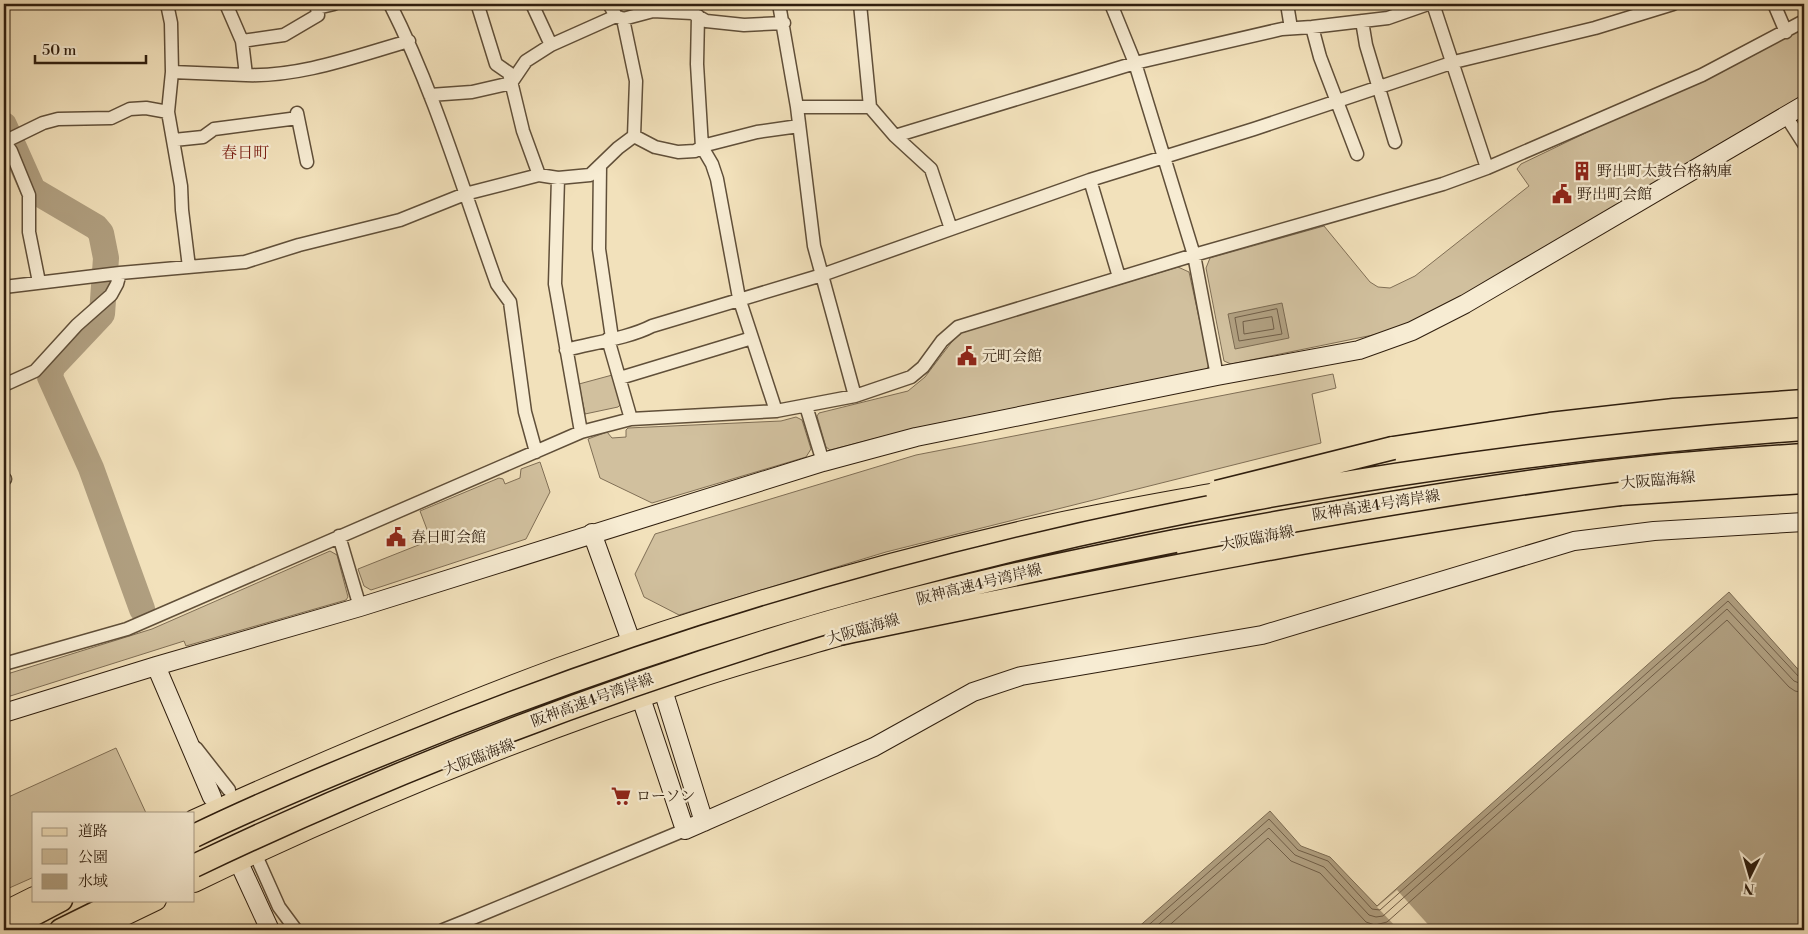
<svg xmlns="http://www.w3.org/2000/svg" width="1808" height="934" font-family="'Libre Bodoni','Noto Serif JP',serif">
  <rect width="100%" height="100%" fill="#f2e1bb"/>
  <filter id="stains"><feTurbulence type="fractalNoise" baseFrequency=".004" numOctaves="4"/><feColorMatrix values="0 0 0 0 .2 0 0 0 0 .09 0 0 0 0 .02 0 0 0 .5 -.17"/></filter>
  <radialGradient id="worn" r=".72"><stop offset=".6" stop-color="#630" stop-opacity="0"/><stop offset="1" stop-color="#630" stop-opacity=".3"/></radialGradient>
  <!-- green -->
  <path fill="#d1c09e" stroke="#806f56" d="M1804,28v67l-347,207 -47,22 -37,11 -142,29 -7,-3 -18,-93 4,-10 114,-32 46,56 8,5 12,1 25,-12 114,-90 -12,-17 4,-5z
    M1178,267l11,5 20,92 -2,5 -291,59 -86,22 -4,-3 -9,-31 2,-3 89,-22 17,-14 29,-38 9,-7z
    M616,374l6,29 -4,4 -33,7 -6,-30z
    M1333,374l3,14 -24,6 9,49 -435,109 -207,63 -35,-18 -9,-23 20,-40 261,-79z
    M796,417l6,3 9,29 -5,8 -154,46 -52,-25 -12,-39 19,-7 5,6 14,-1v-7l2,-2 153,-7z
    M540,462l10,30 -24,47 -155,51 -7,-4 -6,-17 73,-29 -11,-29 79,-33 4,1 2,5 15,-6 1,-9z
    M330,551l7,4 11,42 -2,3 -160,46 -2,-5 -180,57v-23l148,-46z
    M116,748l30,65h-112v64l-27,12 -3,-8v-82z"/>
  <!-- water -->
  <path fill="#b09f80" stroke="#7c6b52" d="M1282,303l7,35 -54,11 -7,-35z
    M1729,592l75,84v254h-669l135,-119 31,35 29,11 47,49z"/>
  <!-- pier -->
  <path fill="#f2e1bb" d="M1397,890l36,40h-34l-22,-23z"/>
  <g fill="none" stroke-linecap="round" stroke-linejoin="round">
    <!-- shore -->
    <path stroke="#705e47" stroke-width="1" d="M1277,309l5,25 -43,7 -4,-23z
      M1272,317l2,12 -30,5 -1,-12z
      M1143,930l126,-111 29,31 30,11 44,48 8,1 348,-309 71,76 5,2
      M1152,930l117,-102 26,27 29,12 45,48 7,2 7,-1 344,-307 67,72 10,4
      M1164,930l104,-92 23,23 29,12 46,49 9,3 12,-3 340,-302 62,67 6,4 9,2"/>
    <!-- river -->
    <path stroke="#b09f80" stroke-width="26" d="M4,125l29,65 63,37 5,6 5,25 -4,56 -50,53 -2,10 41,91 51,141"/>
    <defs>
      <path id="street" d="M167,4l4,19 1,49 -4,40 13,74 1,24 7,57
        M390,4c45,89 73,186 107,280l13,18 15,110 11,40
        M532,4l19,41
        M609,4l7,12 7,3 30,-8 39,2 14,8 38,4 40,-2
        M779,4l18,103 17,139 41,150
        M860,4l10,103 25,29 36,33 20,60 139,-49 164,-51 200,-67 141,-34 78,-24
        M1111,4l24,59 59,192 23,121
        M1287,4l4,24
        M1433,4l54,164
        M1774,4l12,28
        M478,6l18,58 13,9 14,58 16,44
        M698,16l-1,48 5,83 10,17 5,15 22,119 37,113
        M623,19l13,62 -2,55
        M1362,21l4,24 29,97
        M1312,27l8,30 37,97
        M242,41l42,-6 34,-20 -1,-7 17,-4
        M172,72l74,3 -4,-34 -16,-37
        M246,75c55,2 110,-19 163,-34
        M430,95l42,-3 39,-9 15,-22 25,-16 65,-29
        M797,107h73
        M297,113l10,49
        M1786,116l18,28
        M895,136l240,-73 147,-34 30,-2 76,-9 40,-14
        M174,140l29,-3 11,-8 84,-11
        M4,141l7,10 18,44v37l10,50
        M4,142l39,-19 15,-4 53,-1 19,-9 16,-1 22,4
        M600,166l-1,83 13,89
        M558,178l-3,106 26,148
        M1090,180l29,97
        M4,287l116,-14 125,-11 54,-17 101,-25 65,-26 74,-19 19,3 32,-3 28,-27 16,-12 21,11 23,5 17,-1 11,-6 51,-13 42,-6
        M608,339l23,80
        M566,350c26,-7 63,-12 86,-24l170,-51 129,-46
        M620,378l132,-40
        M4,385l31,-14 42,-46 34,-30 6,-11 3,-11
        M806,406l17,56
        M4,480l1,-1
        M339,536l21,71
        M4,664l123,-35 454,-197 50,-13 145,-8 79,-15 56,-19 12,-10 19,-26 16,-14 236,-72 249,-71 44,-16 215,-93 102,-54
        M196,748l33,42
        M258,860l21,47 17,23
        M443,930l25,-10
        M470,930l-2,-10 217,-90"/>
      <path id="secondary" d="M592,533l40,111 9,54 44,132 189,-83 99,-55 48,-16 241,-41 312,-94 80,-10 150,-9
        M156,666l56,131
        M656,680l7,10 41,132
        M4,713l152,-47 204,-59 463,-145 93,-25 301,-61 142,-26 53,-19 53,-27 339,-199
        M240,865l30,65"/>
      <path id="primary" d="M1354,467c149,-26 299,-42 450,-52
        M1021,587c73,-19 148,-33 222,-46 186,-35 373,-59 561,-72
        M194,820c120,-54 241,-106 365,-152 161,-58 328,-107 495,-144 59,-13 119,-23 178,-34
        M194,882c164,-79 333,-148 506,-205 51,-17 104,-31 155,-46
        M4,912l30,-15
        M94,930l62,-30"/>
      <path id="highway" d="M1393,448l157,-24 124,-14 130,-9
        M1620,494l184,-12
        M1175,541c149,-27 298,-54 448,-71 60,-7 121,-11 181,-15
        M4,930l57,-30
        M61,930l61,-30"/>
    </defs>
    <!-- street casing -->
    <use href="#street" stroke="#604f39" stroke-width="15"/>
    <!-- secondary casing -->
    <use href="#secondary" stroke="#2f1e0e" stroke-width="20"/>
    <!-- primary casing -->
    <use href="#primary" stroke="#2f1e0e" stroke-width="22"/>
    <!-- highway casing -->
    <use href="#highway" stroke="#2f1e0e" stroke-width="25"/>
    <!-- street -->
    <use href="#street" stroke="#f7ecd3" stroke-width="12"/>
    <!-- secondary -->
    <use href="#secondary" stroke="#f7ecd3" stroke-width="18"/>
    <!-- primary -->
    <use href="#primary" stroke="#f2e1bb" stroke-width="20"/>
    <!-- highway -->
    <use href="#highway" stroke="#f2e1bb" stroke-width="22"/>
    <defs>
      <path id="highway-bridge" d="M1217,492l176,-44
        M839,634c259,-53 518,-107 781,-140
        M194,836c68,-33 138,-62 208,-90 449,-183 919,-282 1402,-317
        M194,866c201,-96 408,-175 621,-240 118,-35 239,-61 360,-85"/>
    </defs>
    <!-- highway-bridge casing -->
    <use href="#highway-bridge" stroke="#2f1e0e" stroke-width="25" stroke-linecap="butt"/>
    <!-- highway-bridge -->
    <use href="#highway-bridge" stroke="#f2e1bb" stroke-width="22"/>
  </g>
  <!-- icons -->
  <defs>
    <symbol id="building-bare" viewBox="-9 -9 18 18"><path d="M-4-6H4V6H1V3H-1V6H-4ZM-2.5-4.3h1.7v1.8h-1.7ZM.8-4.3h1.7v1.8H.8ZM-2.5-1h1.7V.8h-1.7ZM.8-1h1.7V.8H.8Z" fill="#8f2418" stroke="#f7ecd3" stroke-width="2.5" paint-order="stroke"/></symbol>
    <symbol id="civic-bare" viewBox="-9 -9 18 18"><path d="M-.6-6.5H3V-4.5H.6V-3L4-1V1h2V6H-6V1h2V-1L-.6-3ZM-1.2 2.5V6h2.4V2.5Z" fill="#8f2418" stroke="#f7ecd3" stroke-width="2.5" paint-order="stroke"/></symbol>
    <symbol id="supermarket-bare" viewBox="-9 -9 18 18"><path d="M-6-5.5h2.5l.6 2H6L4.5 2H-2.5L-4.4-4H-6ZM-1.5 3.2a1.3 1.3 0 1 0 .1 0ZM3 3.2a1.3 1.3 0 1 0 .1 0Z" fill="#8f2418" stroke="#f7ecd3" stroke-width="2.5" paint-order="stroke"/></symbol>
  </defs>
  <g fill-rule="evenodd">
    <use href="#building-bare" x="1568" y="157" width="28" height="28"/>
    <use href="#civic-bare" x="1548" y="180" width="28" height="28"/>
    <use href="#civic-bare" x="953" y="342" width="28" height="28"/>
    <use href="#civic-bare" x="382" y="523" width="28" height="28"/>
    <use href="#supermarket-bare" x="607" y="782" width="28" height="28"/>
  </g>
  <g text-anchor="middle" stroke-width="4.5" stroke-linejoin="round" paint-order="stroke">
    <!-- poi labels -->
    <g font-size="15" fill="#2f1e0e" stroke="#f7ecd3" text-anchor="start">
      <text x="1597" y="176">野出町太鼓台格納庫</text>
      <text x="1577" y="199">野出町会館</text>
      <text x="982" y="361">元町会館</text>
      <text x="411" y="542">春日町会館</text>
      <text x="636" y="801">ローソン</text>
    </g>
    <!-- street labels -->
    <g font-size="15" fill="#2f1e0e" stroke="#f7ecd3">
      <text transform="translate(1658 480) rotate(-5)" y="5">大阪臨海線</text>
      <text transform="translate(1376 505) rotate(-9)" y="5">阪神高速4号湾岸線</text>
      <text transform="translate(1257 538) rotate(-11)" y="5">大阪臨海線</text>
      <text transform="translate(979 584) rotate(-14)" y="5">阪神高速4号湾岸線</text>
      <text transform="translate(863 629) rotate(-16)" y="5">大阪臨海線</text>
      <text transform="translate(592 700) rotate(-20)" y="5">阪神高速4号湾岸線</text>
      <text transform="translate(479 757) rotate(-21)" y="5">大阪臨海線</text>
    </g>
    <!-- neighbourhood labels -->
    <g font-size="16" fill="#7a1f14" stroke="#f7ecd3">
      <text x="245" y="158">春日町</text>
    </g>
  </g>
  <!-- margin -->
  <rect width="1808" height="934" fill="none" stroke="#f2e1bb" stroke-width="20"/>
  <rect x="5" y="5" width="1798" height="924" fill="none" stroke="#2f1e0e" stroke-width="2.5"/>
  <rect x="10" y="10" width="1788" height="914" fill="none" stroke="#2f1e0e"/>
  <!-- legend -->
  <rect x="32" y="812" width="162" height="90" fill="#f7ecd3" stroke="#a79a84"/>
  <rect x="42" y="828" width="25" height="8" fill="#f2e1bb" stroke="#a79a84"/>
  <text x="78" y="836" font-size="15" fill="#2f1e0e">道路</text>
  <rect x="42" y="849" width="25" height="15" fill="#d1c09e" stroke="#a79a84"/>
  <text x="78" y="862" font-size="15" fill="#2f1e0e">公園</text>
  <rect x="42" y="874" width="25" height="15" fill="#b09f80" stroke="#a79a84"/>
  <text x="78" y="886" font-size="15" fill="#2f1e0e">水域</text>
  <!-- north arrow -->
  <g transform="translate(1750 876) rotate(185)" stroke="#f7ecd3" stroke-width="4" paint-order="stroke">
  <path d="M0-4L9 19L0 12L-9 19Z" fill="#2f1e0e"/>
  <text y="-8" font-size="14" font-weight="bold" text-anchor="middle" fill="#2f1e0e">N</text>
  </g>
  <!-- scale -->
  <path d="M35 55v8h111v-8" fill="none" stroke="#2f1e0e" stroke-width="2.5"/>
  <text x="42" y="55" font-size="15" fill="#2f1e0e" stroke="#f7ecd3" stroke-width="4" paint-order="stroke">50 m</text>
  <rect width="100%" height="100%" filter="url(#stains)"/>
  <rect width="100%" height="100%" fill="url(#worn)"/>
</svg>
